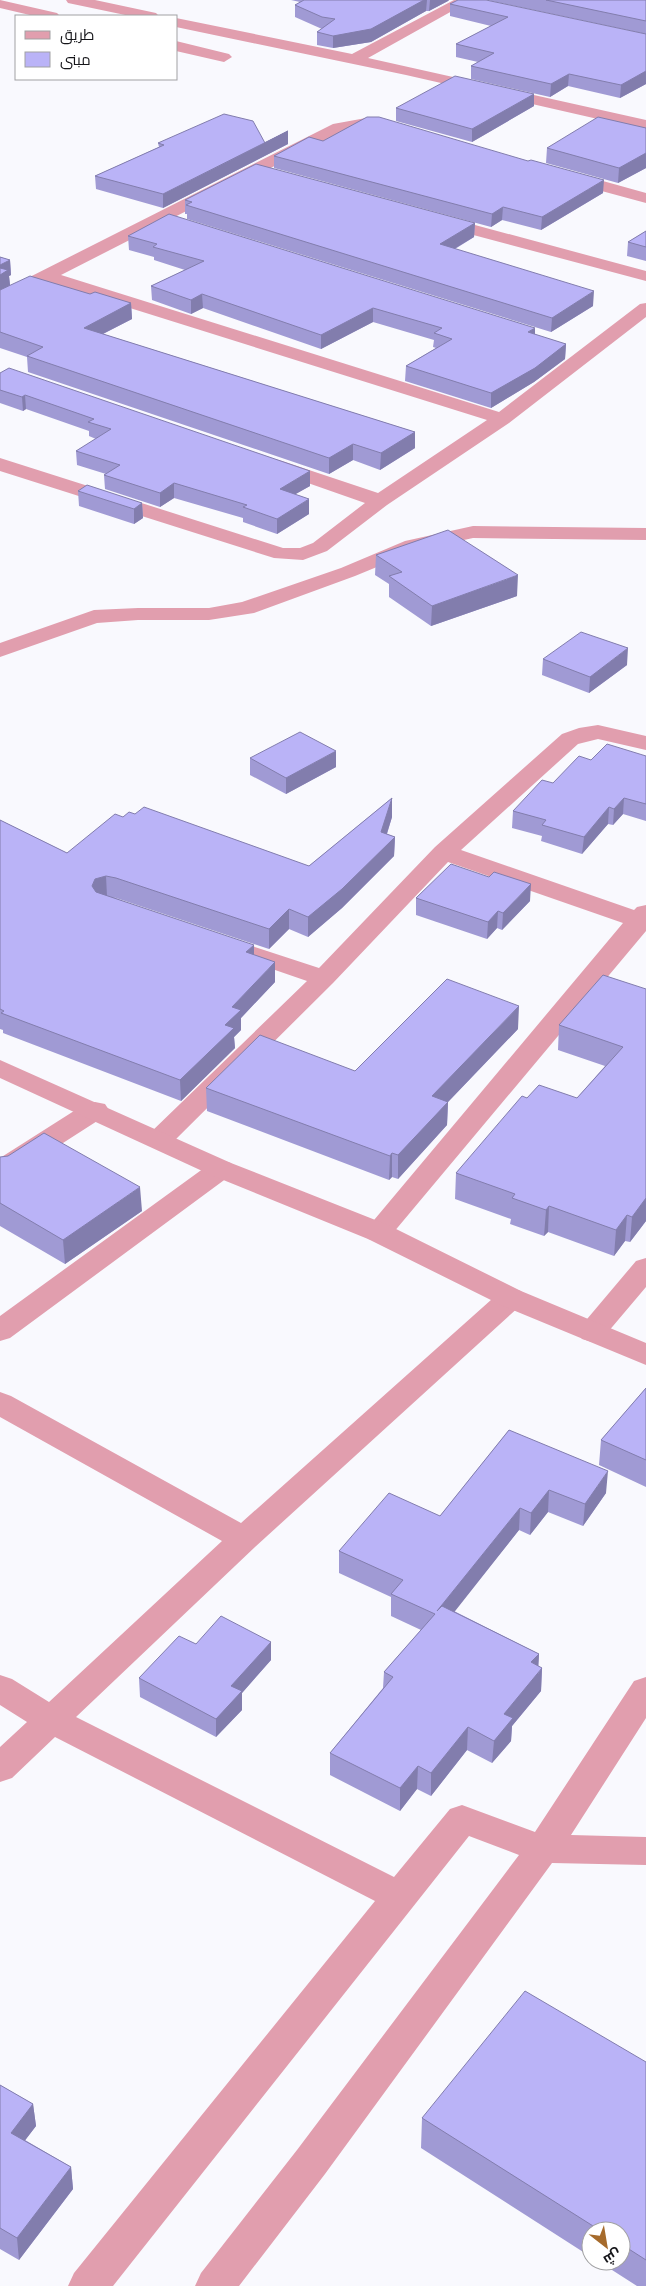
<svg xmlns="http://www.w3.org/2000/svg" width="646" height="2286" font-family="'Roboto Condensed',Cairo,sans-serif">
  <rect width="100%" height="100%" fill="#f9f9fe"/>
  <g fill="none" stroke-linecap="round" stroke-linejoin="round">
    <!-- minor -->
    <path fill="#e19eae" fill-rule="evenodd" d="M0,0l57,13 3,3h-26l-34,-8z
      M66,0h29l61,13 3,3h-29l-62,-13z
      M454,0l16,1 -102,57 278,62v10l-240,-55 -230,-48v-9l176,36z
      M176,41l53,13 3,3 -8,5 -48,-11z
      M366,118l34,6 2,3 -8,5 -28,-4 -21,2 -284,145 438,137 141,-108 6,-1v14l-137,106 -122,82 -60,46 -24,9 -29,-2 -274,-87v-13l283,90h17l13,-5 52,-40 -97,-34 -3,-4 3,-4 7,-2 7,2 96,32 109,-73 -440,-138 -47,22v-12l333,-168z
      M567,171l79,22v10l-85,-23 -2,-4 2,-4z
      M438,215l208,56v10l-214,-57 -3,-4 3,-4z
      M473,526l173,2v12l-173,-2 -55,12 -63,26 -101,37 -45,7h-71l-41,3 -97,34v-14l94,-33 44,-2h71l33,-6 99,-34 64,-27z
      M598,725l48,11v14l-48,-11 -20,5 -117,106 173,60 3,-3 9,-2v26l-258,308 -10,2 -10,-2 -4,-7 259,-309 -175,-61 -115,121 -163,162 -10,3 -10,-3 -4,-6 4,-6 157,-152 -76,-26 -4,-5 4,-5 9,-3 9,3 70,23 116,-121 127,-113 17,-6z
      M95,1102l10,2 4,6 -4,6 -95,61 -10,3v-22l85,-54z
      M221,1160l10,3 4,6 -4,6 -221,163 -10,3v-25l211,-153z
      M646,1258v29l-44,52 -10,3 -10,-3 -5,-7 5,-7 54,-64z
      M511,1288l10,3 5,7 -5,7 -266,242 -179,170 318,160 56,-68 12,-4 73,27 99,-151 12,-4v41l-75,117 75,2v28l-94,-2 -227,311 -86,112h-44l6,-13 96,-123 222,-295 -50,-19 -356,450h-45l6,-13 301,-372 -320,-164 -43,41 -12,4v-35l27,-25 -27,-17v-30l12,4 37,23 173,-161 -222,-124v-25l11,4 230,127 260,-232z"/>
    <!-- tertiary -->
    <path fill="#e19eae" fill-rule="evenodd" d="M0,1060l231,103 157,62 133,66 125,52v22l-145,-60 -133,-66 -157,-64 -211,-97z"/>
  </g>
  <!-- wall -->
  <path fill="#a09ad4" d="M291,0h158l-1,1 -19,10h-3l-55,31 -38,6 -16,-3v-13l5,-3 -27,-12v-12l5,-3z
    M487,0h159v34z
    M450,4l196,30v50l-26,14 -52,-12 -18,11 -79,-18v-13l7,-4 -22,-5v-13l35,-18 -41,-10z
    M534,94v12l-62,36 -76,-21v-13z
    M646,128v40l-28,15 -72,-20 1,-15z
    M288,131v13l-125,64 -67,-19 -1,-13 64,-29 -1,-4h107z
    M323,141l280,52 -62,37 -39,-10 -11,7 -217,-59v-12z
    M185,200l290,23 -1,14 -19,12 138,57 -42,26 -364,-113v-5h-2z
    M646,231v30l-19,-5 1,-14z
    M128,236l407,99 31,9 -1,15 -31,23 -43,26 -86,-27 1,-15 30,-18 -3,-1 1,-7 -61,-18 -52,27 -118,-41 -12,6 -39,-14 -1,-14 34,-16 -31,-10v-3l-25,-7z
    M0,257l10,3 1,15 -2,1 1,9 -4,3 84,6 41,9 1,16 -29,15 312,98v16l-35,22 -27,-10 -24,14 -301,-102 -1,-15 -27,-9z
    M0,373l310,113 -15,8 14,20 -32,20 -34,-12v-4l-69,-20 -14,9 -55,-18 -1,-14 2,-1 -29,-9 -1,-14 20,-12 -7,-3v-5l-63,-22 -3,2 -23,-8z
    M78,491l64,12 1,15 -9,6 -55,-18z
    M376,555l141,41 -86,30 -42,-29v-13l-14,-9z
    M543,659l84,6 -38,28 -47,-18z
    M646,756v65l-23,-7 -10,11 -5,-1 -26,30 -41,-13 1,-5 -30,-8 1,-17 40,-28 38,-23z
    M250,758l86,9 -50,27 -36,-19z
    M392,798v19l-5,17 8,3 -1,19 -52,52 -34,29 -19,-8 -20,20 -156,-52 141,58 21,27 -34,36v12l-7,7 1,11 -54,53 -178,-68v-3l-3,-1v-209l67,33 56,-36 186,49z
    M416,898l114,3 -28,29 -5,-2 -10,11 -71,-24z
    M646,989v232l-16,21 -5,-1 -11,15 -66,-24 -4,4 -34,-12 1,-5 -56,-20 1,-26 71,-75h50l28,-32 -47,-16 1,-25z
    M518,1029l-70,73 -1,23 -49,54 -6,-2 -3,3 -182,-69 -1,-23 149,-17z
    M0,1157l142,54 -77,53 -65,-38z
    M646,1388v99l-47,-22 2,-25z
    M509,1430l97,63 -23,33 -35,-14 -18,23 -11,-5 -65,81 85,43 -1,12 4,2 -1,23 -29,35 -1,15 -19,22 -25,-13 -36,46 -14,-7 -17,22 -70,-36v-22l53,-65 1,-16 37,-42 -30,-14v-19l-52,-24v-22l101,-35z
    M271,1642v18l-29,33v17l-26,27 -76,-40 -1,-19 57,-34z
    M646,2062v224h-9l-39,-25h23v-30h-30v26l-170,-109 1,-30z
    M0,2085l33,19 3,22 -11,14 46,27 2,22 -54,71 -19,-11z"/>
  <!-- shaded-wall -->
  <path fill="#827dad" d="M424,0h3l-1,11 -55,31 -38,6v-12z
    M430,0h19l-1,1 -19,10z
    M646,71v13l-26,14 1,-13z
    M569,74l-1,12 -18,11 1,-13z
    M534,94v12l-62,36v-13z
    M288,131v13l-125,64v-14z
    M646,153v15l-28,15 1,-15z
    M604,180l-1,13 -62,37 1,-13z
    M503,207l-1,13 -11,7 1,-13z
    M475,223l-1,14 -35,21 1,-14z
    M10,260l1,15 -2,1 1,9 -10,6v-26z
    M594,291l-1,15 -42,26 1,-14z
    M202,294l1,14 -12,6v-14z
    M131,303l1,16 -47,24 -1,-15z
    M373,308v14l-52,27v-14z
    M535,328v14l-7,-10z
    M566,344l-1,15 -31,23 -43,26v-15z
    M25,395l1,14 -3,2 -1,-14z
    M415,432v16l-35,22 1,-17z
    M353,444v16l-24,14v-16z
    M310,471v15l-30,17v-14z
    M174,483v15l-14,9v-14z
    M309,499v15l-32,20v-15z
    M142,503l1,15 -9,6v-15z
    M518,575l-1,21 -86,30 1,-20z
    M628,648l-1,17 -38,28 1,-16z
    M336,751v16l-50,27v-16z
    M392,798v19l-10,32 13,-12 -1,19 -52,52 -34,29v-20l73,-85z
    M624,798l-1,16 -10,11 1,-16z
    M609,807l-1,17 -26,30 2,-17z
    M106,876l1,20 -11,3 -4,-13 3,-7z
    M531,884l-1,17 -28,29 1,-17z
    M289,909v20l-20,20v-20z
    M498,911l-1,17 -10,11 1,-17z
    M254,945v20l-8,-13z
    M275,962v20l-34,36v12l-7,7 1,11 -54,53 -1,-21 52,-73z
    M519,1006l-1,23 -70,73 -1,23 -49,54v-24l34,-59z
    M392,1153v24l-3,3 1,-24z
    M140,1187l2,24 -77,53 -2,-24z
    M646,1198v23l-16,21 2,-25z
    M549,1206l-1,26 -4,4 2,-26z
    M627,1215l-2,26 -11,15 2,-26z
    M608,1471l-2,22 -23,33 2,-22z
    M549,1490l-1,22 -18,23 1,-22z
    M520,1508l-1,22 -82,104v-23z
    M271,1642v18l-29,33v17l-26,27v-18l15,-33z
    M539,1654l-1,20 4,-6 -1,23 -29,35 -1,15 -19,22 2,-22 10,-27 27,-52z
    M468,1727l-1,23 -36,46v-23z
    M418,1766l-1,23 -17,22v-23z
    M33,2104l3,22 -22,29 -3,-22z
    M71,2167l2,22 -54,71 -2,-22z"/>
  <!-- building -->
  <path fill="#bab3f7" stroke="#827dad" d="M304,0h120l-53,29 -38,7 -16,-4 18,-13 -13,-2 -27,-12z
    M458,0h28l160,34v37l-25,14 -52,-11 -18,10 -80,-18 23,-13 -38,-9 52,-27 -58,-13z
    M546,0h100v21z
    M455,76l79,18 -62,35 -76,-21z
    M224,114l29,7 12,22 23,-12 -125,63 -68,-18 69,-31 -6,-2z
    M367,117h12l149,44 3,-1 73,20 -62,37 -39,-10 -11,7 -218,-58 35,-19 14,4z
    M598,117l48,11v25l-27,15 -72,-20z
    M256,164l219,59 -35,21 154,47 -42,27 -366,-113 6,-3 -7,-2z
    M169,214l366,114 -7,4 38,12 -31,24 -44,25 -85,-27 46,-27 -18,-6 8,-5 -69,-20 -52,27 -119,-41 -11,6 -40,-14 53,-25 -51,-14 4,-3 -29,-8z
    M646,231v16l-18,-5z
    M0,257l10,3 -10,5z
    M0,268l8,2 -8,5z
    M30,276l60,18 5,-2 36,11 -47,25 331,104 -34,21 -28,-9 -24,14 -302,-102 16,-9 -43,-15v-42z
    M9,368l301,103 -30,18 29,10 -32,20 -34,-12 4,-2 -73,-22 -14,10 -56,-18 16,-10 -44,-14 35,-22 -23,-7 6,-3 -69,-24 -3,2 -22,-7v-17z
    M87,485l55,18 -8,6 -56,-18z
    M448,530l70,45 -86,31 -43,-30 13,-4 -26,-17z
    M581,632l47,16 -38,29 -47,-18z
    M300,732l36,19 -50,27 -36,-20z
    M607,744l39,12v48l-22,-6 -10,11 -5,-2 -25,30 -42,-12 4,-5 -33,-9 29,-31 11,3 26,-27 12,4z
    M392,798l-11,34 14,5 -53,52 -34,28 -19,-8 -20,20 -153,-51 -10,-2 -11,3 -3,7 4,6 158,53 -8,7 29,10 -43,45 9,3 -16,15 9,3 -54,52 -179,-67 3,-2 -4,-2v-189l67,33 48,-39 8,3 6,-5 6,2 9,-7 165,59z
    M451,864l38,13 5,-5 37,12 -28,29 -5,-2 -10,11 -72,-24z
    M603,975l43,14v209l-14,19 -5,-2 -11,15 -67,-24 -3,4 -34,-12 3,-4 -59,-21 66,-77 5,2 12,-13 38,13 46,-51 -64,-22z
    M447,979l72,27 -87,90 16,6 -50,53 -6,-2 -2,3 -184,-68 54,-53 95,36z
    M44,1133l96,54 -77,53 -63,-37v-46l8,-1z
    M646,1388v72l-45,-20z
    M509,1430l99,41 -23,33 -36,-14 -18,23 -11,-5 -83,103 5,-5 97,48 -8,8 11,6 -38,46 9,4 -19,23 -26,-14 -37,46 -13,-7 -18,22 -70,-35 63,-76 -9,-5 51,-58 -44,-20 12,-14 -64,-29 50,-58 51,23z
    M221,1616l50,26 -40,44 11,5 -26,28 -77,-41 40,-42 17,8z
    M525,1991l121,71v198l-25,-16v-13h-20l-179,-113z
    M0,2085l33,19 -22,29 60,34 -54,71 -17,-10z"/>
  <!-- legend -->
  <rect x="15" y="15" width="162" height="65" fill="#ffffff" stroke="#a1a1a3"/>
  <rect x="25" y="31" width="25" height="8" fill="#e19eae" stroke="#a1a1a3"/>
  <text x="60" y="40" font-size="15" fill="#151519">طريق</text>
  <rect x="25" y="52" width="25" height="15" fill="#bab3f7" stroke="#a1a1a3"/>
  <text x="60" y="65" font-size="15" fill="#151519">مبنى</text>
  <!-- north arrow -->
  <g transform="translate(606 2246) rotate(149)"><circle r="24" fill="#ffffff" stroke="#a1a1a3"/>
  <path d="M0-4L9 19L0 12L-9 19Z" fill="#a66b2c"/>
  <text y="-8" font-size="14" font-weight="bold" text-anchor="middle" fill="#151519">ش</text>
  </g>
</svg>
